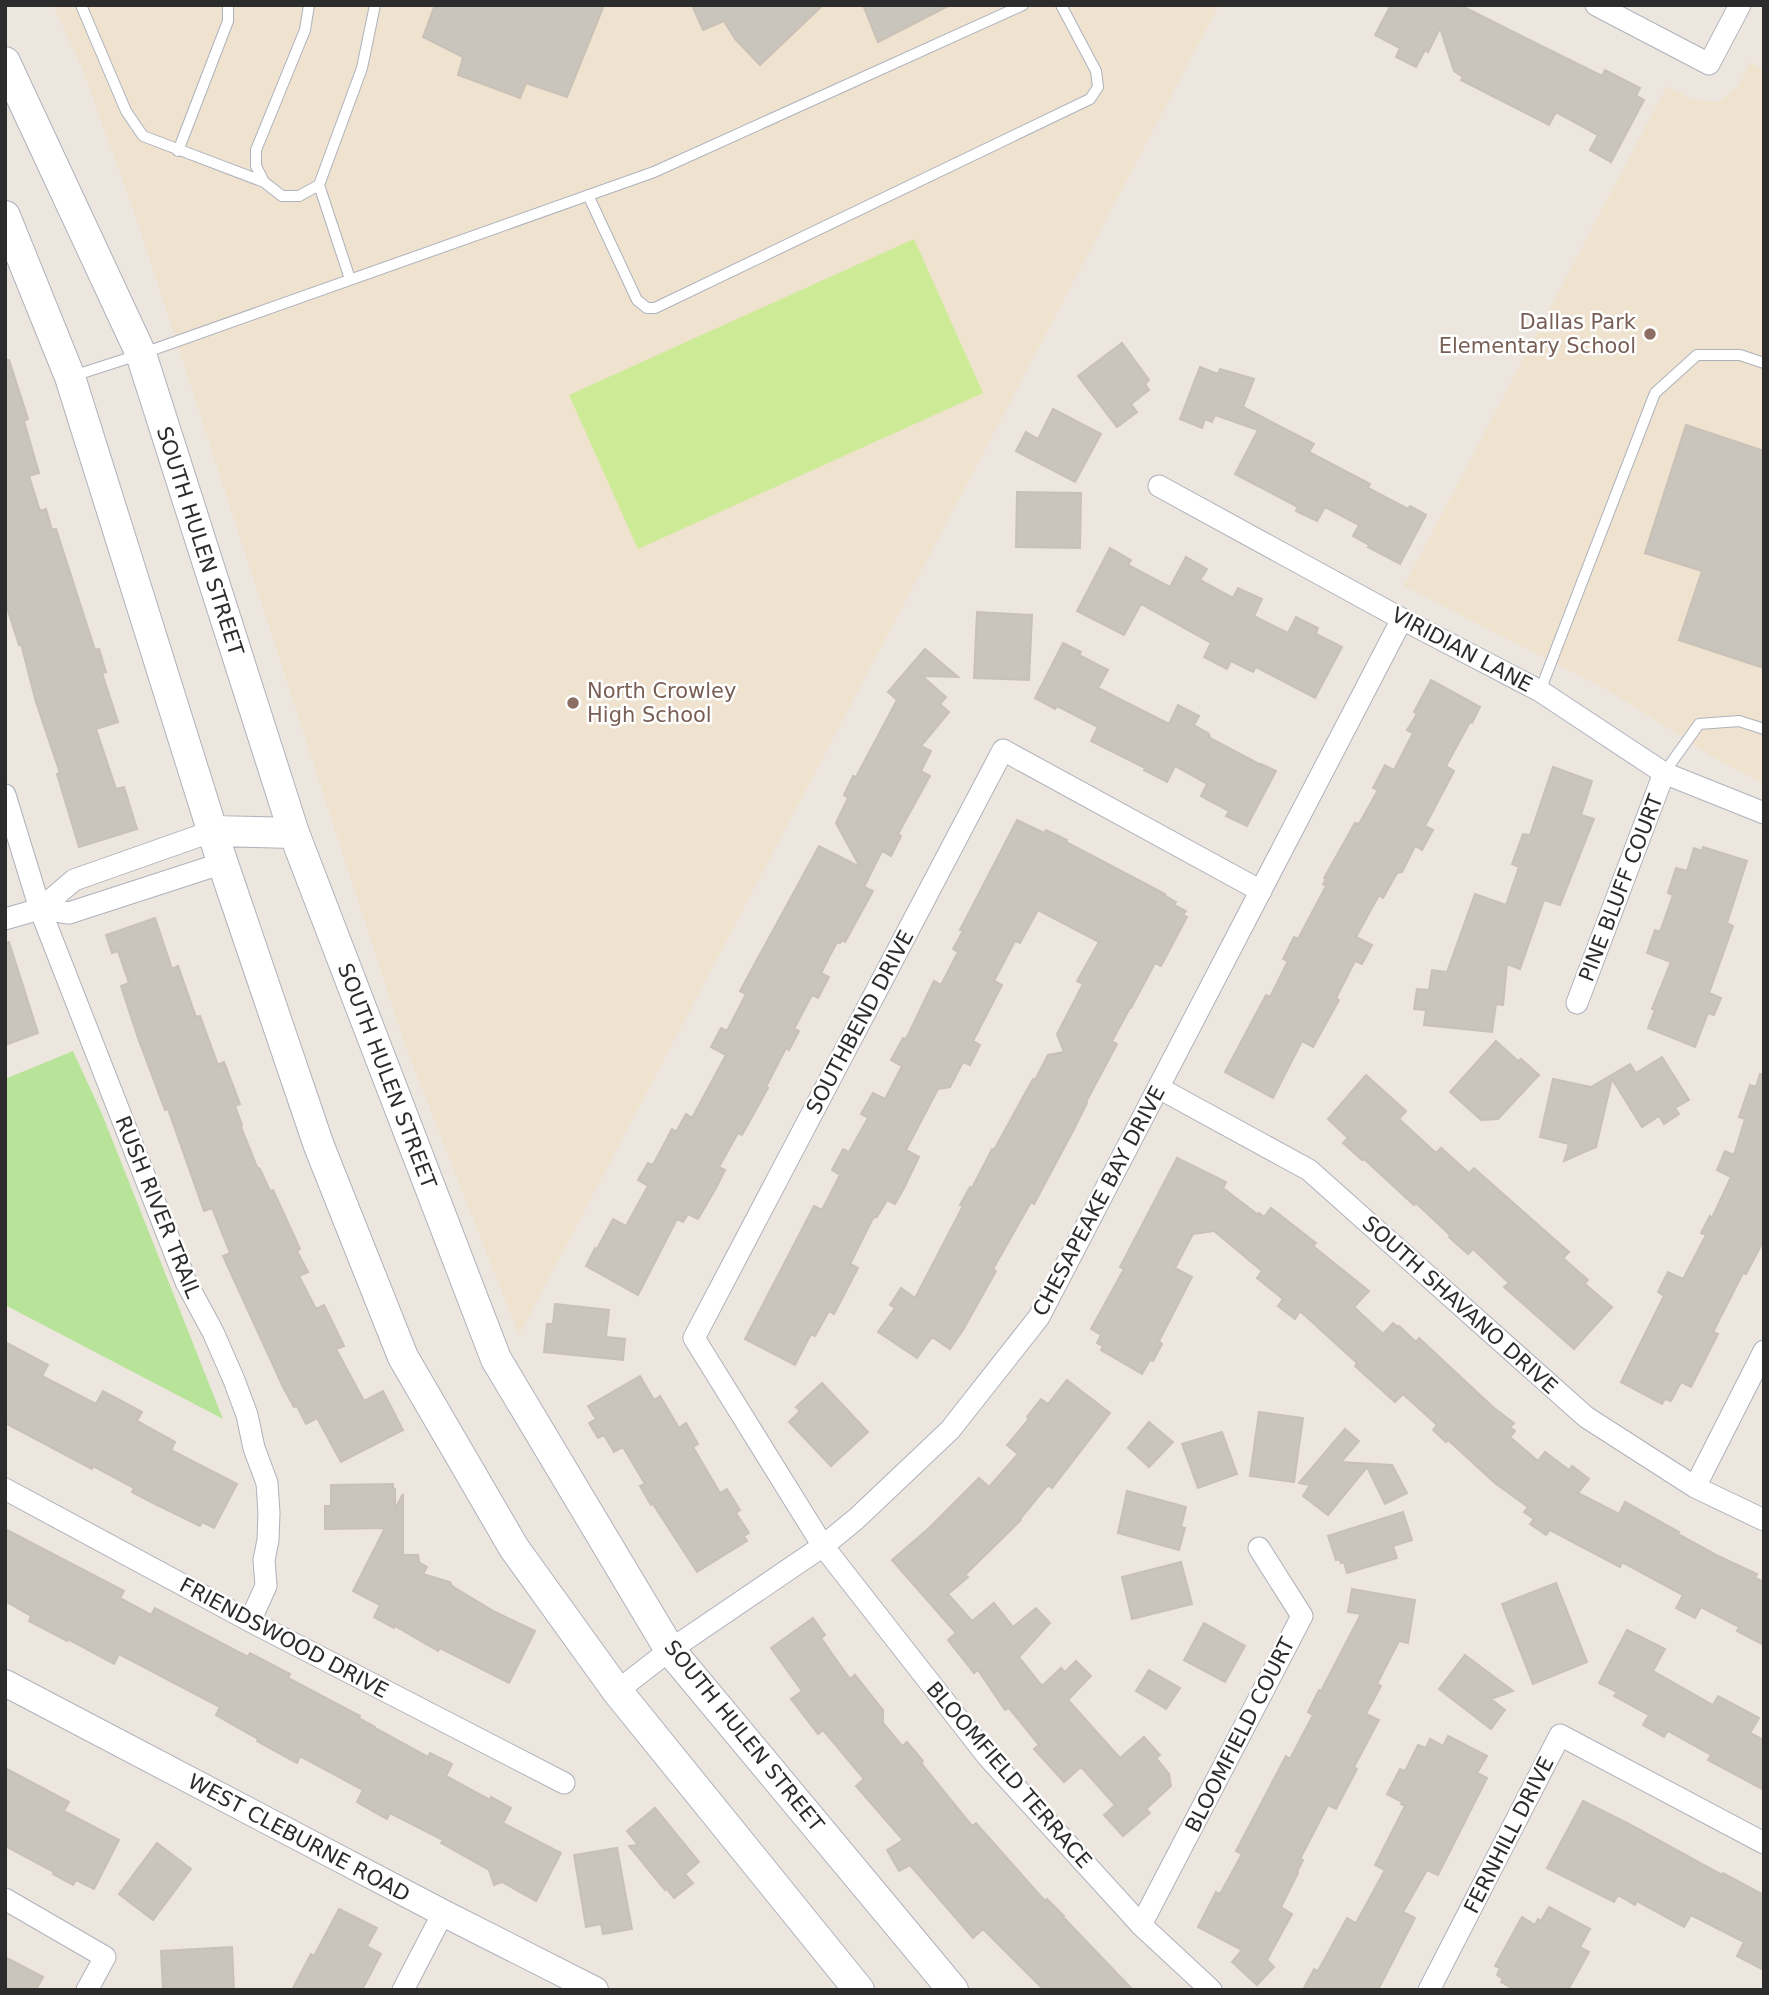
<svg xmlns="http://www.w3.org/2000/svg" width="1769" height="1995" font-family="'DejaVu Sans',sans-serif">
  <rect width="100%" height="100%" fill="#ede6de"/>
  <!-- education -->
  <path fill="#efe2ce" d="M53,5h1166l-700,1330 -114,-290 -267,-822 -55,-153z
    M1750,62l14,8v714l-49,-26 -107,-68 -204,-104 263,-500 26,14 25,2 20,-15z"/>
  <!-- green -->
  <path fill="#b8e49a" d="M73,1051l29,63 121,305 -218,-114v-226z"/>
  <!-- pitch -->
  <path fill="#cdeb96" d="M914,239l69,154 -345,156 -69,-154z"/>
  <!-- building -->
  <path fill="#c9c4bc" stroke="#c9c1b7" stroke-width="2" d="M435,5h169l-37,92 -41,-14 -6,15 -62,-23 5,-18 -40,-20z
    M692,5h131l-63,60 -25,-26 -11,-18 -21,9z
    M863,5h87l-72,37z
    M1391,5h69l142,71 3,-6 35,18 -4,8 8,4 -33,62 -21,-12 8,-15 -42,-23 -7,13 -88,-45 2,-3 -9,-6 -14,-43 -12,24 -3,-2 -9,17 -20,-10 4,-9 -25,-13z
    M1122,343l27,37 -4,4 4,6 -18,14 6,8 -20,15 -39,-51z
    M5,360h4l19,59 -4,2 15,52 -10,3 11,35 6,-2 6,21 4,-1 39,121 4,-1 7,23 -4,1 16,49 -22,7 20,60 8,-2 13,42 -58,18 -22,-73 3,-1 -24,-71 -15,-58 -2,1 -14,-44z
    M1200,367l18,7 2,-5 34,10 -11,28 71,37 -5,8 61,32 -2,4 40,21 2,-3 16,9 -26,49 -32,-17 1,-2 -16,-9 6,-11 -34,-18 -8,14 -21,-10 2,-4 -63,-33 23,-44 -43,-15 -3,7 -7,-3 -3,9 -22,-9z
    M1053,409l48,25 -26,48 -59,-31 10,-19 12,7z
    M1686,425l78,26v217l-85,-28 23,-69 -57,-18z
    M1017,492l64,1 -1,55 -64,-1z
    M1110,548l21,12 -3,5 42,22 16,-30 21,12 -7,11 33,18 5,-10 24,11 -8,17 34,17 8,-16 22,11 -2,6 26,13 -27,51 -59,-31 -3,5 -22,-11 -4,8 -23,-12 7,-14 -70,-39 -17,31 -47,-24z
    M977,612l55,3 -3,65 -55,-2z
    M1063,643l18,9 -2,3 29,15 -10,18 71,36 9,-19 21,11 -5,9 15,9 1,4 49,26h2l15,7 -29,55 -21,-10 3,-5 -28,-15 6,-12 -32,-18 -8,16 -23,-12 1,-2 -54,-27 7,-14 -41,-21 -2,3 -20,-11z
    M925,649l33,28 -36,-1 24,21 -6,7 9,8 -28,34 10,5 -10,20 9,5 -32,58 3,2 -10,20 -9,-5 -18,36 9,4 -28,51 -3,-2 -2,3 -3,-1 -16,31 8,4 -11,21 -6,-3 -18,34 5,2 -10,19 -3,-2 -20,39 2,1 -5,9 -21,38 -4,-2 -19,34 6,3 -9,18 -18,31 -10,-5 -5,8 -6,-3 -39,76 -52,-29 9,-18 2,1 16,-30 13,7 22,-40 -10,-6 10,-17 5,2 19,-36 4,3 10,-18 6,4 34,-63 -15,-8 10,-19 6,3 19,-37 -6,-3 79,-145 41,21 -24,-44 12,-25 -4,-3 9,-19 3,1 41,-77 -9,-8z
    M1431,680l49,27 -8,16 -2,-1 -24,44 8,5 -29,55 8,4 -11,20 -7,-4 -13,26 -5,1 -14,25 -4,-3 -23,42 16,8 -10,19 -7,-3 -19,37 3,2 -26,47 -11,-6 -29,57 -48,-26 41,-77 4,2 18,-36 -5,-2 11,-22 4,2 28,-53 -3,-2 3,-5 -2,-1 31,-55 4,1 19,-34 -5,-2 12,-23 9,5 19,-37 -6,-3 10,-16 -3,-2z
    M1553,767l39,14 -11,34 13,4 -34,86 -16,-5 -24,69 -13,-5 -4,41 -7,-1 -4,28 -68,-7 2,-15 -12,-1 3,-20 12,1 3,-20 15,2 28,-78 31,11 13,-38 -7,-3 11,-30 7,1z
    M1017,820l27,13 2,-3 21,10 -1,2 99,52 -1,1 12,7 -2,3 12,6 -3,4 4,2 -26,49 -6,-3 -24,45h-1l-18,33 5,3 -31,58 1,1 -14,28 -39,73 -3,-2 -38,67 3,2 -33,59 -13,19 -18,-12 -15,21 -39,-26 17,-24 -5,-3 11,-17 14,10 48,-92 -3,-1 10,-18 2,1 20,-39 2,1 39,-71 2,1 13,-25 16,-3 -7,-18 26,-50 -6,-3 22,-39 -61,-32 -18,33 -5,-2 -21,40 8,4 -29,56 7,4 -10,20 -7,-3 -13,25 -12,2 -32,61 13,7 -15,31 -9,16 -8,-4 -10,17 -4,1 -23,46 8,4 -24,46 -5,-3 -14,25 -4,-2 -16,31 -50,-26 69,-133 8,4 18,-35 -8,-5 11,-21 6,3 19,-34 -7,-4 12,-21 12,6 17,-33 -11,-6 12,-22 3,1 28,-58 7,4 17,-33 -5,-3 10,-18 -3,-1z
    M1703,847l44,14 -20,62 6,3 -24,67 12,5 -7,17 -6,-2 -13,34 -47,-19 7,-18 -3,-1 19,-47 -24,-9 8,-23 5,2 13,-37 -5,-2 8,-25 11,3 7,-23 8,3z
    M155,918l17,51 6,-3 18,51 4,-1 18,49 6,-3 16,42 -5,2 7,19 -1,2 16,40 3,2 10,22 3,-1 27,59 -3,2 11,21 -9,4 17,33 8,-4 3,6 17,35 -8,3 28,52 19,-10 20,39 -62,32 -24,-44 -11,6 -9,-18 -3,1 -11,-20 -60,-131 7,-3 -18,-45 -8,3 -36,-102 -3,1 -27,-72 -17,-52 8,-3 -11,-32 -6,2 -6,-18z
    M9,942l29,91 -33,12v-102z
    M1496,1041l22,20 3,-2 18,16 -41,44 -17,1 -31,-28z
    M1662,1057l27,43 -14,8 4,6 -15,10 -5,-8 -17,11 -30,-48 -16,68 -32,14 5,-17 -29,-7 13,-58 38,8 39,-23 6,9z
    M1760,1074l4,1v165l-18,34 -3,-1 -30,59 5,2 -27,53 -10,-5 -10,19 -6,-2 -3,5 -41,-22 43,-86 -6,-4 10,-20 15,7 23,-44 -5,-2 9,-17 2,2 19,-41 -14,-7 8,-19 9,4 11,-36 -6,-2 11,-32 6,2z
    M1366,1075l40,36 -7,8 37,34 5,-5 28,25 5,-5 95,84 -6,6 25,22 -3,4 27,23 -38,42 -70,-62 5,-4 -36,-34 -5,5 -19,-17 1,-2 -34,-32 -2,2 -50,-46 -2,1 -19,-17 5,-5 -20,-19z
    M1177,1158l49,24 -3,6 34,26 2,-1 5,4 7,-9 45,35 -3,3 56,45 -15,16 29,27 10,-11 5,4 1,-1 17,16 3,-4 75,70 20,15 -4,4 5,4 -5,6 28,24 7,-9 24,18 3,-4 17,13 -11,14 41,21 6,-12 54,30 -1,2 38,21 41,19 -2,4 9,4v63l-27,-14 2,-4 -38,-20 -6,11 -19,-10 7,-13 -61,-33 -2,5 -70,-37 -4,5 -16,-11 4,-5 -10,-7 4,-5 -32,-23 -48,-44 -2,2 -13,-12 4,-5 -34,-31 -8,8 -40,-36 2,-3 -57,-52 -5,8 -17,-13 5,-7 -26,-21 5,-7 -48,-40 -21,3 -18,34 17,9 -33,64 3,3 -9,17 -3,-1 -8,14 -41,-24 2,-4 -6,-3 4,-8 -10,-6 33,-60 -4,-2z
    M555,1304l54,6 -3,27 19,2 -2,21 -79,-8 3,-28h6z
    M5,1342l43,23 -6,11 54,28 7,-13 39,21 -5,9 38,21 -4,8 66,34 -23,44 -12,-6 -2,4 -47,-23 -21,-11 2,-4 -41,-22 -1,3 -87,-46z
    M640,1376l14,24 6,-4 19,32 7,-5 12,21 -5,3 27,46 7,-4 13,21 -4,3 13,20 -5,3 3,5 -50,31 -44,-68 -2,1 -11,-19 5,-2 -22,-37 -9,5 -10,-17 -6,3 -9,-15 7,-4 -8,-13z
    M1067,1380l43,33 -58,75 -4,-3 -28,34 1,1 -56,55 3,2 -20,17 24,27 22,-18 19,24 23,-19 14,15 -31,34 23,29 19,-18 4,4 11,-11 15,15 -23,24 52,58 24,-21 16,18 -4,3 13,16 2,12 -25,23 4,4 -27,23 -19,-21 11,-10 -34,-38 -17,15 -30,-33 5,-4 -30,-37 -4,2 -27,-40 -4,3 -26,-33 8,-7 -64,-73 37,-32 50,-50 10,9 29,-33 -11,-9 22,-26 -2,-2 14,-18 7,5z
    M822,1383l46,49 -37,34 -42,-44 11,-11 -4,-4z
    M1259,1412l44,6 -9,64 -44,-6z
    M1149,1422l24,20 -24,25 -21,-19z
    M1345,1429l14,12 -18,21 51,3 15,28 -22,11 -18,-37 -39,48 -25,-19 7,-11 -11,-2z
    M1222,1432l15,42 -39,14 -16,-44z
    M393,1484v4l2,1v20l8,-15v61h15l1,7 8,5 -4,7 27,8 2,4 43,26 40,19 -26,52 -69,-35 -2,3 -43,-25 -1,2 -20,-11 6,-12 -27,-14 32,-63 -60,1v-23h6v-21z
    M1127,1491l59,16 -5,20 4,1 -6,22 -61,-17z
    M1403,1512l9,28 -19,6 4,12 -50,15 -3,-11 -3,1 -2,-4 -3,1 -8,-24z
    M5,1529l119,62 -4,7 31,17 4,-7 93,49 2,-4 40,21 -2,4 72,38 -1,2 16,9v1l53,29 2,-4 22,11 -6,12 44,24 1,-3 20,11 -8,15 58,30 -25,48 -34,-19 -8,3 -5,-15 -48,-27 2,-3 -53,-27 -3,6 -30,-17 6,-12 -63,-34 -3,7 -40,-22 1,-2 -42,-24 4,-8 -101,-53 -5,10 -46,-25 -1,2 -38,-20 2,-5 -26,-15z
    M1181,1562l11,42 -60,15 -10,-42z
    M1556,1583l31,79 -54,22 -31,-80z
    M1352,1589l63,11 -7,43 -9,-2 -22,43 4,2 -15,28 13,6 -25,47 3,2 -21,40 -8,-4 -28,54 3,1 -6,12 1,1 -17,34 11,7 -25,46 7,7 -17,18 -25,-23 10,-12 -44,-23 18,-35 4,2 22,-40 -6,-3 50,-95 4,3 23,-44 -5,-3 11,-22 2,1 40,-77 -13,-2z
    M813,1618l12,17 -4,3 29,41 5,-4 28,35v13l19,23 5,-4 16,19 -2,2 51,63 4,-3 69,78 2,-2 17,17 -1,1 70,73h-89l-61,-61 -10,9 -63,-73 -11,6 -12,-21 16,-10 -47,-54 8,-7 -41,-49 -5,4 -27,-35 11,-8 -31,-43z
    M1204,1623l41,23 -20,36 -41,-22z
    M1627,1630l38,19 -12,22 60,34 5,-9 41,22 -9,15 14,7v50l-56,-30 3,-5 -43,-24 -4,6 -21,-12 6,-10 -35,-19 3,-4 -18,-9z
    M1465,1655l48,36 -22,8 14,11 -14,19 -52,-40z
    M1149,1670l31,18 -14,21 -30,-18z
    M1448,1736l39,20 -10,17 10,5 -49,97 -11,-5 -24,42 12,6 -37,72h-75l11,-21 4,2 29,-53 9,5 29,-53 -10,-5 30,-59 -4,-2 1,-2 -15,-8 13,-25 5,2 13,-26 8,3 4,-9 13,7z
    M5,1768l64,34 -5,9 55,29 -25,49 -18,-9 -3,5 -20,-11 1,-2 -49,-26z
    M1583,1801l46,23 93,51 1,-2 41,22v75l-27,-14 7,-14 -53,-27 -7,12 -47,-26 -2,4 -17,-10 -4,7 -67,-34z
    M655,1808l44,54 -14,12 8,9 -19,15 -8,-10 -1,2 -36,-44 9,-1 -11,-14z
    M157,1843l34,26 -38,51 -34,-26z
    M617,1848l15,81 -29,5 -2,-10 -15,3 -12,-72z
    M1549,1907l41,22 -10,18 9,5 -21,38h-53l-14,-8 2,-3 -6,-4 3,-7 -5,-2 27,-49 13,8 3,-6 3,2z
    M339,1909l38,19 -10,18 14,8 -19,36h-70l19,-36 3,2z
    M232,1947l2,43h-71l-2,-39z
    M5,1957l38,20 -7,13h-31z"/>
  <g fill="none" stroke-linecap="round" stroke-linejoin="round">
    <defs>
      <path id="service" d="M81,5l45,106 17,25 121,46 18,14h17l20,-11
        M178,151l50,-130v-16
        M264,182l-8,-16v-16l49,-120 4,-25
        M588,195l49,105 10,8h8l435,-209 8,-12 -2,-16 -35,-66
        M350,279l-31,-94 43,-117 13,-63
        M73,376l68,-22 513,-182 369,-167
        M1540,691l115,-298 42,-38h43l24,8
        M1664,773l35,-49 40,-3 25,8"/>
      <path id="minor" d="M1596,5l113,59 31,-59
        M1159,486l243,133 138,72 124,82 100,40
        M5,795l35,114 146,373 27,50 21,48 13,35 7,33 13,35 2,30 -1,27 -4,20 2,26 -16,35
        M40,909l34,-29 139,-49
        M5,919l35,-10 29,4 154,-50
        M1577,1003l87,-230
        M1159,1088l150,82 277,247 109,70 69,33
        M1695,1487l69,-136
        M5,1489l245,132 314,162
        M617,1691l53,-41 153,-104 33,-27 94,-89 89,-113 363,-698
        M5,1899l100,58 -18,33
        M1141,1925l161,-309 -43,-68
        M403,1990l40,-77
        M1211,1990l-70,-65 -153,-168 -165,-211 -129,-208 309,-588 258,141
        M1429,1990l131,-255 204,108"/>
      <path id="tertiary" d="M5,1683l438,230 152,77"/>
      <path id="secondary" d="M5,62l136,292 153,479 202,526 174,291 283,340
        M5,216l65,161 149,475 100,294 84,211 111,191 103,143 242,299
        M213,831l81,2"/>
    </defs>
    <!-- service casing -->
    <use href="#service" stroke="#aeb2bc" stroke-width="12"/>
    <!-- minor casing -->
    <use href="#minor" stroke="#aeb2bc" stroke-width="23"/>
    <!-- tertiary casing -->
    <use href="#tertiary" stroke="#aeb2bc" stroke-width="28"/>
    <!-- secondary casing -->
    <use href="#secondary" stroke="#aeb2bc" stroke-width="32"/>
    <!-- service -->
    <use href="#service" stroke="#fff" stroke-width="10"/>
    <!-- minor -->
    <use href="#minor" stroke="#fff" stroke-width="21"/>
    <!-- tertiary -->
    <use href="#tertiary" stroke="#fff" stroke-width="26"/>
    <!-- secondary -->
    <use href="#secondary" stroke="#fff" stroke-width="30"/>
  </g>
  <!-- markers -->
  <g fill="#8d6e63" stroke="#fff" stroke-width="2.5">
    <circle cx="1650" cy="334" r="7"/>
    <circle cx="573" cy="703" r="7"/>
  </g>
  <g text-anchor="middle" stroke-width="5" stroke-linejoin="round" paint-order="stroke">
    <!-- education labels -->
    <g font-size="21" fill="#785e54" stroke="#fff" text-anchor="end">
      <text x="1636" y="329">Dallas Park<tspan x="1636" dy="24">Elementary School</tspan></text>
      <text x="587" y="698" text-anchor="start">North Crowley<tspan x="587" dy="24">High School</tspan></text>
    </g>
    <!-- street labels -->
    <g font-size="21" fill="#2c2c2c" stroke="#fff">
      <text transform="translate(200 541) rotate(72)" y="7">SOUTH HULEN STREET</text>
      <text transform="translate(1462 650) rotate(28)" y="7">VIRIDIAN LANE</text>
      <text transform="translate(1621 888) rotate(-69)" y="7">PINE BLUFF COURT</text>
      <text transform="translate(860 1022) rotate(-62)" y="7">SOUTHBEND DRIVE</text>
      <text transform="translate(387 1076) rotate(69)" y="7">SOUTH HULEN STREET</text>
      <text transform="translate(1099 1201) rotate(-62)" y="7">CHESAPEAKE BAY DRIVE</text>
      <text transform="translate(158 1207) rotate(68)" y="7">RUSH RIVER TRAIL</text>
      <text transform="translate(1460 1305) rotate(42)" y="7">SOUTH SHAVANO DRIVE</text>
      <text transform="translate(284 1638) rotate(28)" y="7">FRIENDSWOOD DRIVE</text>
      <text transform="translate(1240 1735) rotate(-63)" y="7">BLOOMFIELD COURT</text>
      <text transform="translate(744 1736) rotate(51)" y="7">SOUTH HULEN STREET</text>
      <text transform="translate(1009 1775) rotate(49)" y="7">BLOOMFIELD TERRACE</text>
      <text transform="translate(1509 1835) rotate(-63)" y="7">FERNHILL DRIVE</text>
      <text transform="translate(299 1838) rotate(28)" y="7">WEST CLEBURNE ROAD</text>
    </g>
  </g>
  <!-- border -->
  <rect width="1769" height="1995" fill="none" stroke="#2c2c2c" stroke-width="14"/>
</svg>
